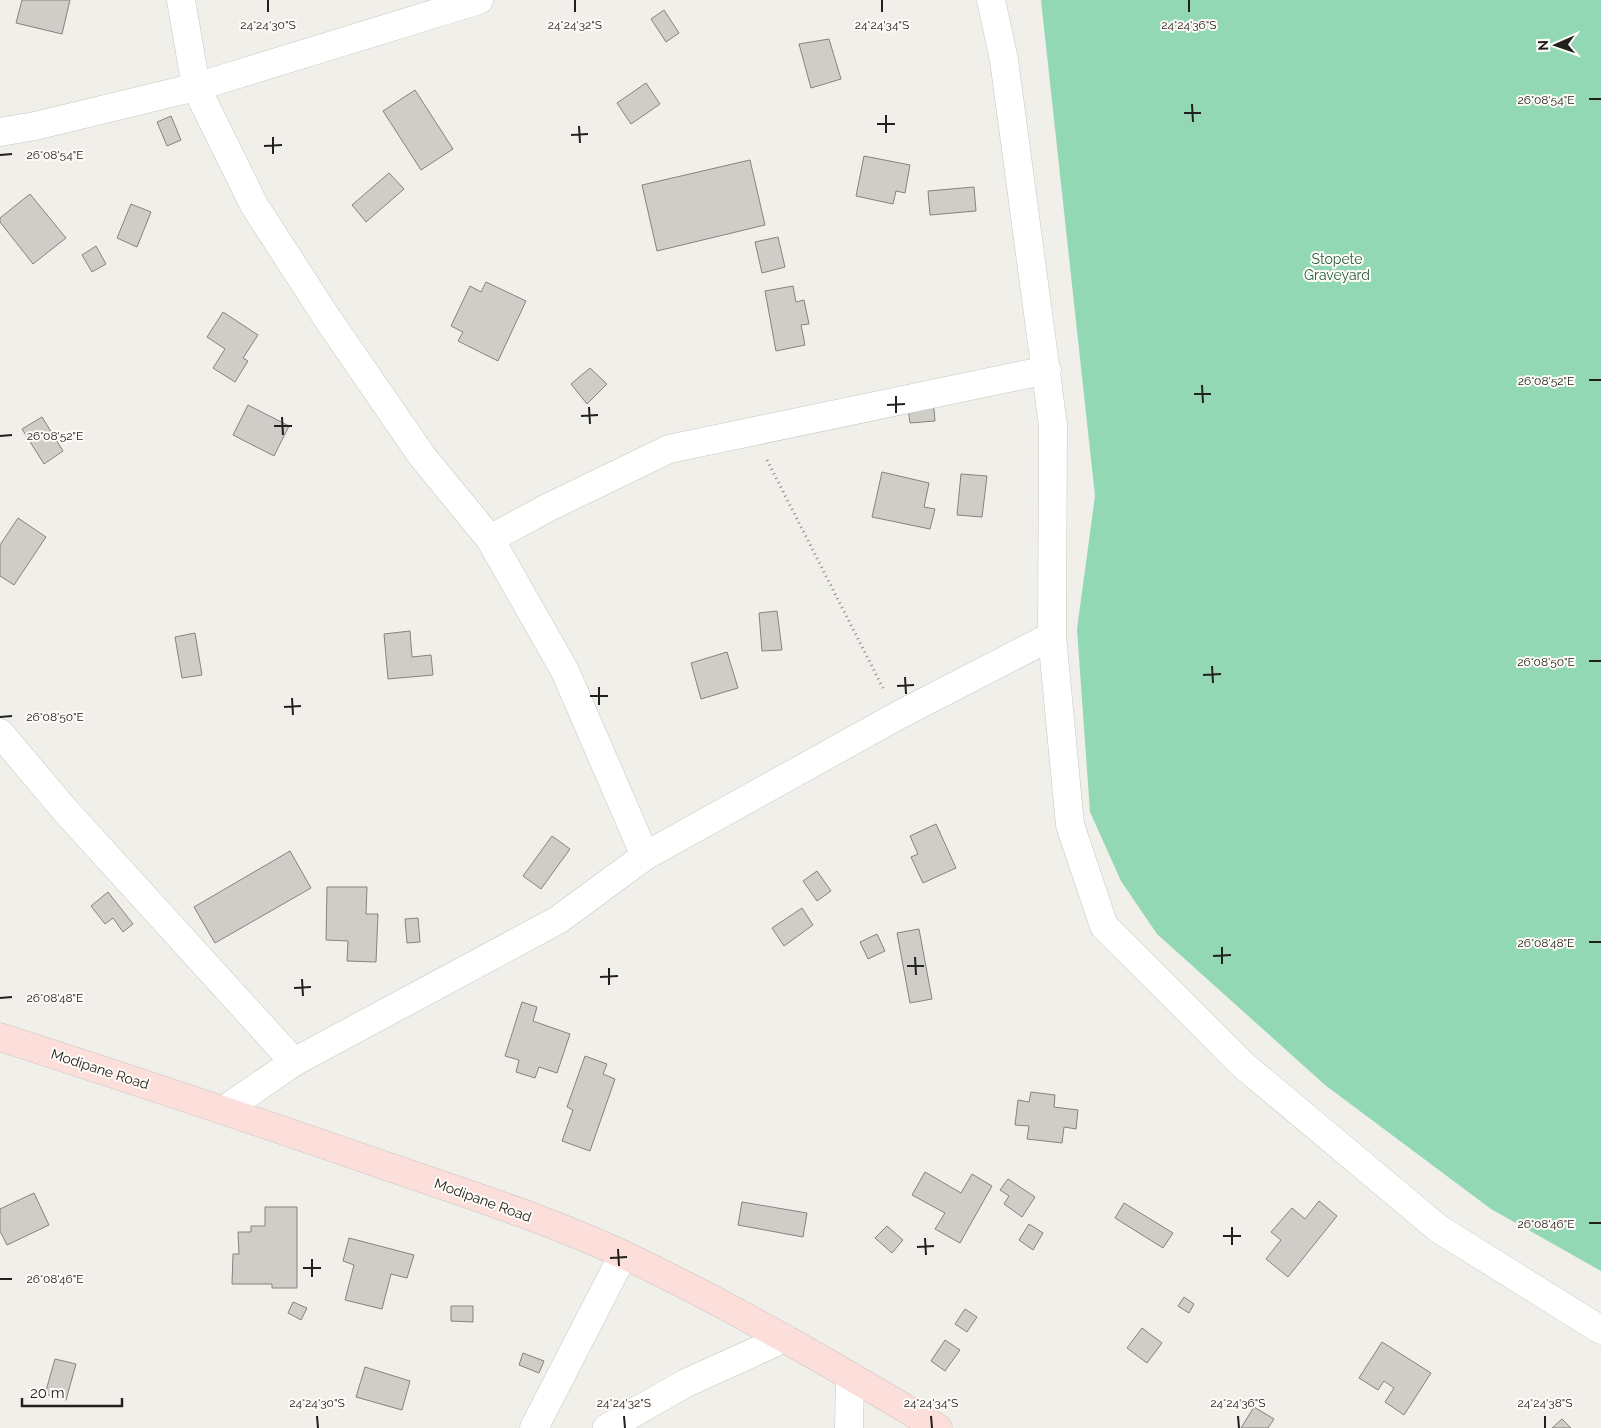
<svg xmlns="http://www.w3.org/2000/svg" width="1601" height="1428" font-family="Raleway,sans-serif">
  <rect width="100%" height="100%" fill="#f1efe9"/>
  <!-- green -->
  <path fill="#93d8b4" d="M1041,0h560v1271l-110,-62 -166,-124 -168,-151 -36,-53 -31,-69 -13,-183 18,-133z"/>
  <!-- building -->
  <path fill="#cfcdc7" stroke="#85837e" d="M22,0h48l-8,34 -46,-11z
    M664,10l15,23 -13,9 -15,-23z
    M829,39l12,40 -30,9 -12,-44z
    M646,83l14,21 -29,20 -14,-21z
    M415,90l38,59 -32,21 -38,-59z
    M171,116l10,24 -14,6 -10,-24z
    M864,156l46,9 -5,28 -9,-2 -3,13 -37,-8z
    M750,160l15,65 -108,26 -15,-66z
    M389,173l15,16 -38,33 -14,-17z
    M974,187l2,24 -46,4 -2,-24z
    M30,194l36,44 -33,26 -33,-42v-4z
    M131,204l20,8 -14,35 -20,-9z
    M778,237l7,30 -23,6 -7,-31z
    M96,246l10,18 -14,8 -10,-17z
    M486,282l40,19 -28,60 -40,-20 5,-9 -12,-6 19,-40 11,6z
    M793,286l3,16 8,-2 5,24 -8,1 4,20 -29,6 -11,-60z
    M223,312l35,23 -15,23 5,3 -13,21 -22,-14 12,-19 -18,-12z
    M590,368l17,16 -20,20 -16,-20z
    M933,398l2,23 -25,2 -3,-22z
    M248,405l41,21 -15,30 -41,-21z
    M42,417l21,34 -19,13 -22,-35z
    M882,472l47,11 -5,24 11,2 -5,20 -58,-12z
    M961,474l26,2 -5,41 -25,-2z
    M18,518l28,19 -32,48 -14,-9v-31z
    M777,611l5,39 -20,1 -3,-38z
    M410,631l2,26 19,-2 2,20 -45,4 -4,-45z
    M195,633l7,42 -20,3 -7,-41z
    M727,652l11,36 -37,11 -10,-36z
    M936,824l20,44 -33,15 -12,-26 7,-3 -8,-18z
    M552,836l18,13 -29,40 -18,-13z
    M290,851l21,37 -96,55 -21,-36z
    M817,871l14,20 -14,10 -14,-20z
    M327,887h40l-1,27h12l-2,48 -29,-1 1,-20 -22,-1z
    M108,892l25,32 -10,8 -10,-14 -8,6 -14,-18z
    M802,908l11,17 -29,21 -12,-18z
    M418,918l2,24 -13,1 -2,-24z
    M919,929l13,70 -22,4 -13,-70z
    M877,934l8,17 -17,8 -8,-17z
    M522,1002l15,5 -4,14 37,13 -13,39 -18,-6 -4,11 -19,-6 3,-12 -14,-4z
    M585,1056l22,8 -4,10 12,5 -25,72 -28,-10 11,-31 -6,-3z
    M1031,1092l24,3 -1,12 24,3 -2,19 -12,-2 -2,16 -35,-4 2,-13 -14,-1 3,-25 11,2z
    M925,1172l36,21 11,-19 20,12 -32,57 -25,-14 10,-16 -33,-18z
    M1008,1179l27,18 -13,20 -18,-13 5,-8 -9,-6z
    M34,1193l15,32 -42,20 -7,-14v-22z
    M1319,1201l18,15 -49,61 -22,-18 15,-19 -10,-8 21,-24 13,11z
    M742,1202l65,11 -4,24 -65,-12z
    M1124,1203l49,30 -10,15 -48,-30z
    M265,1207h32v81h-25v-4h-40l1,-30h6l-1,-22h13v-6h14z
    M1029,1224l14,9 -10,17 -14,-10z
    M887,1226l16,14 -11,13 -17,-15z
    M349,1238l65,17 -7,23 -16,-4 -9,35 -37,-9 9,-35 -11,-4z
    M1184,1297l10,7 -5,9 -11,-7z
    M293,1302l14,6 -6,12 -13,-7z
    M451,1306h22v16l-22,-1z
    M965,1309l12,8 -10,15 -12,-8z
    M1142,1328l20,15 -15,20 -20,-15z
    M945,1340l15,10 -15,21 -14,-10z
    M1382,1342l49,31 -27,42 -19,-13 9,-14 -10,-7 -6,9 -19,-12z
    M523,1353l21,8 -5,12 -20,-8z
    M55,1359l21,5 -10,36 -21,-6z
    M365,1367l45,14 -8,29 -46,-13z
    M1254,1407l20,12 -6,9h-27z
    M1562,1419l9,9h-19z"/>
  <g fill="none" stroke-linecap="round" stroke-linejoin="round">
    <defs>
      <path id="street" d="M181,0l15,87 58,118 73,113 95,138 68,83 75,132 80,185
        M991,0l13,60 49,365 -1,211 18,189 34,101 139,139 196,164 162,101
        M0,132l35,-6 161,-39 283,-87
        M490,539l59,-32 120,-58 378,-79
        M0,733l64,76 230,253
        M224,1110l70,-48 264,-142 87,-64 252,-140 155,-80
        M534,1428l89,-173
        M607,1428l79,-45 99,-45
        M849,1428l1,-52"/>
      <path id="secondary" d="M0,1037c130,42 260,85 389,130 79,27 160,53 235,88 108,51 212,112 314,173"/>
    </defs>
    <!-- street casing -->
    <use href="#street" stroke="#c8c6c0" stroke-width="29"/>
    <!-- secondary casing -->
    <use href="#secondary" stroke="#c8c6c0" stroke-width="29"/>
    <!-- path -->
    <path stroke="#898884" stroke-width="3" stroke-dasharray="1 4" stroke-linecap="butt" d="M767,460l116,228"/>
    <!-- street -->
    <use href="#street" stroke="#fff" stroke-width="28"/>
    <!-- secondary -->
    <use href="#secondary" stroke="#fcdeda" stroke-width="28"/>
  </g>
  <!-- ticks -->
  <path fill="none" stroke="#21201e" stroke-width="2" d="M268,0v12M575,0v12M882,0v12M1189,0v12M1589,99h12M1192,104l1,18M1184,113h17M886,115v18M877,124h18M579,126l1,17M571,135l17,-1M273,137v17M264,146l18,-1M0,155l12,-1M1589,380h12M1202,385l1,18M1194,394h17M896,396v17M887,405l18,-1M589,407l1,17M581,416l17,-1M282,417l1,18M274,426h18M0,436l12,-1M1589,661h12M1212,666l1,17M1203,675l18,-1M905,677l1,17M897,686l17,-1M599,687v18M590,696h18M292,698l1,17M284,707l17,-1M0,717l12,-1M1589,942h12M1222,947v17M1213,956l18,-1M915,957l1,18M907,966h17M609,968v17M600,977l18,-1M302,979l1,17M294,988l17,-1M0,998l12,-1M1589,1223h12M1232,1227v18M1223,1236h18M925,1238l1,17M917,1247l17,-1M618,1249l1,17M610,1258l17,-1M312,1259v18M303,1268h18M0,1279h12M317,1416l1,12M624,1416l1,12M931,1416l1,12M1238,1416l1,12M1545,1416v12"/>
  <g text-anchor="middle" stroke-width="4" stroke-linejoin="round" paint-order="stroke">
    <!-- park labels -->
    <g font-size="14" fill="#255d43" stroke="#fffcf7">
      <text x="1337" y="264">Stopete<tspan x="1337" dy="16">Graveyard</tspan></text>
    </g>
    <!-- street labels -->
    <g font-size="14" fill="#21201e" stroke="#fffcf7">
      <text transform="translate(100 1069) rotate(18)" y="5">Modipane Road</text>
      <text transform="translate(483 1200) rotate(20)" y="5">Modipane Road</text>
    </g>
  </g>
  <g font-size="12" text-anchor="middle" fill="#21201e" stroke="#fffcf7" stroke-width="4" stroke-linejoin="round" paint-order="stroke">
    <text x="268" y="29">24°24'30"S</text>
    <text x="575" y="29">24°24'32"S</text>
    <text x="882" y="29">24°24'34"S</text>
    <text x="1189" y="29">24°24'36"S</text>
    <text x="1546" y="104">26°08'54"E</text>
    <text x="55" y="159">26°08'54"E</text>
    <text x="1546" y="385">26°08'52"E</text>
    <text x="55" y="440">26°08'52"E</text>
    <text x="1546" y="666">26°08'50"E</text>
    <text x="55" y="721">26°08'50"E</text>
    <text x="1546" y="947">26°08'48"E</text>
    <text x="55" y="1002">26°08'48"E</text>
    <text x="1546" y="1228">26°08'46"E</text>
    <text x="55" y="1283">26°08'46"E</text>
    <text x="317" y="1407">24°24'30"S</text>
    <text x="624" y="1407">24°24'32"S</text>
    <text x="931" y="1407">24°24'34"S</text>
    <text x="1238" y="1407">24°24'36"S</text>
    <text x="1545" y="1407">24°24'38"S</text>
  </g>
  <!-- north arrow -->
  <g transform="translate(1556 45) rotate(268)" stroke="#fffcf7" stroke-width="4" paint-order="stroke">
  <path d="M0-4L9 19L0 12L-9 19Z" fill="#21201e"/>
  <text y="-8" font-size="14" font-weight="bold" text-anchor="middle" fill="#21201e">N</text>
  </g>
  <!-- scale -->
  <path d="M22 1398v8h100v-8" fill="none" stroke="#21201e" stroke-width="2.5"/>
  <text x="30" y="1398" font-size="15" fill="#21201e" stroke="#fffcf7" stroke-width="4" paint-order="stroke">20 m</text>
</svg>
